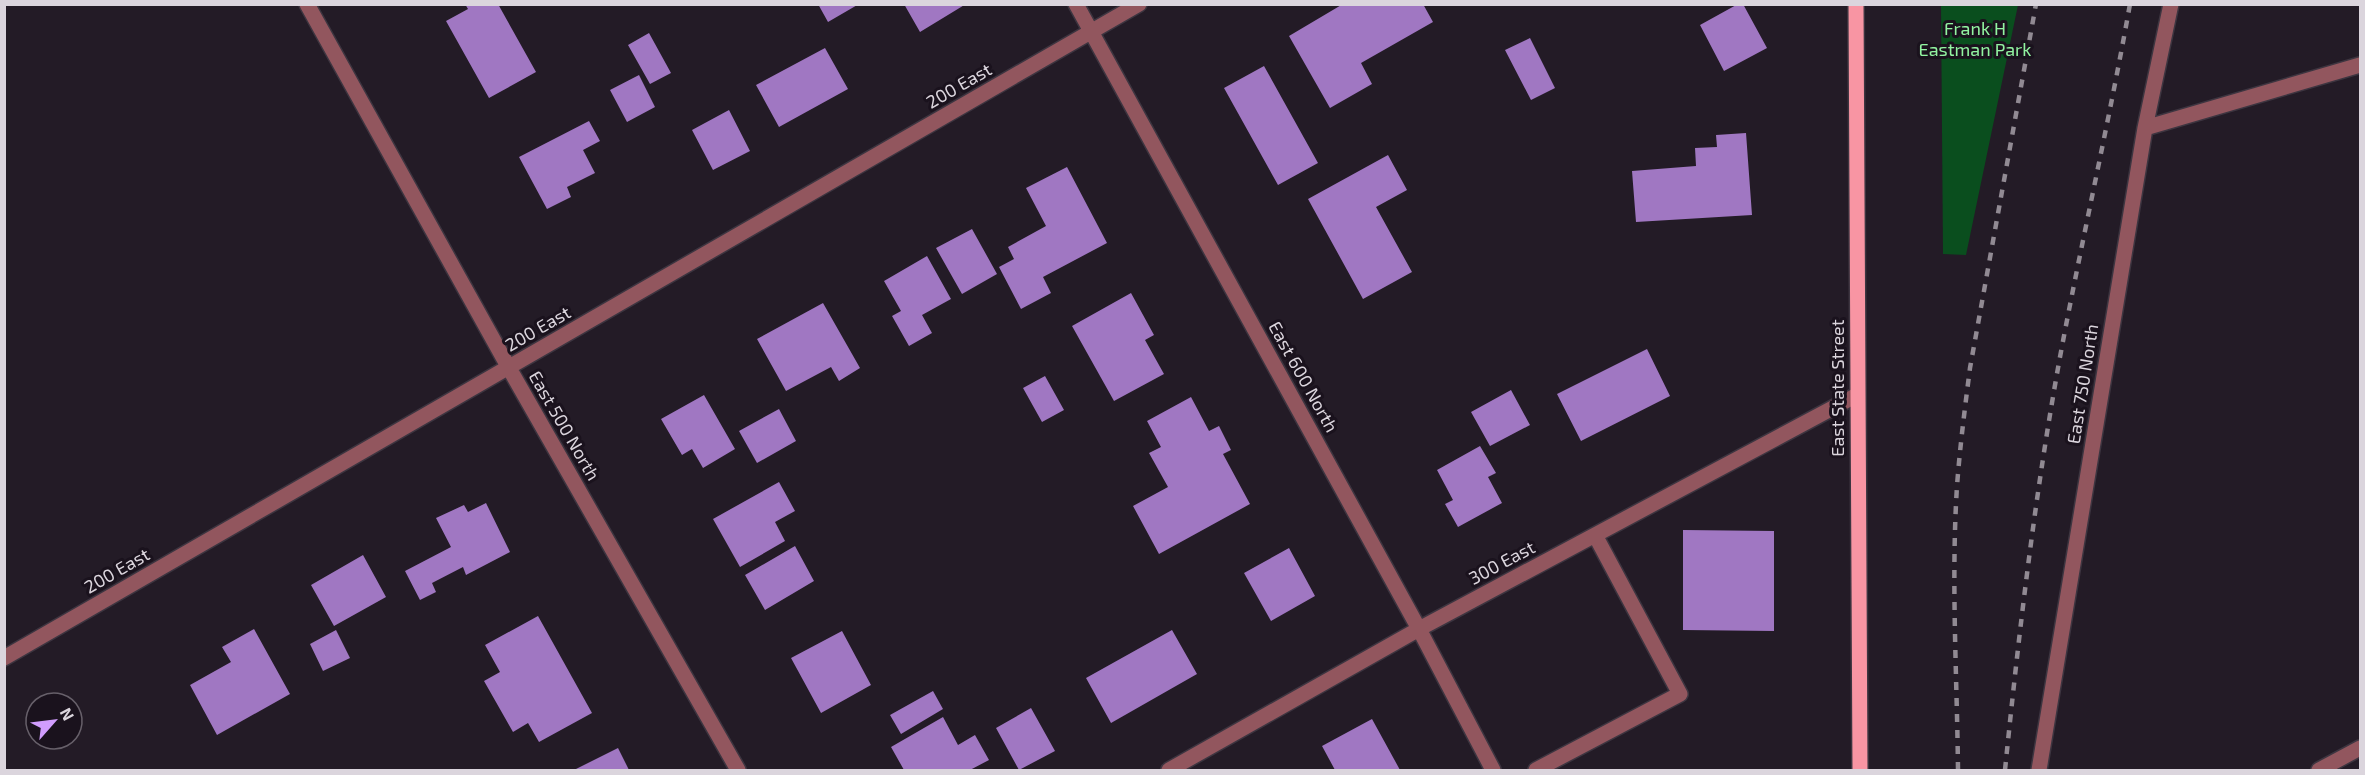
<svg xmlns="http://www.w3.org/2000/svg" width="2365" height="775" font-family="'Exo 2',sans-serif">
  <rect width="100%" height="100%" fill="#231b26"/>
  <!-- green -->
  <path fill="#0a4e1e" d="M1941,5h77l-52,250 -23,-1z"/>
  <!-- building -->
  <path fill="#a077c2" d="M465,4h33l38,68 -47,26 -43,-77 22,-12z
    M818,4h41l-31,18z
    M904,4h62l-46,28z
    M1343,4h80l10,18 -72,41 11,21 -42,24 -41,-72z
    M1738,4h5l24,44 -43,23 -24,-46z
    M649,33l22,40 -21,11 -22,-39z
    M1530,38l25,50 -24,12 -26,-50z
    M825,48l23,41 -69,38 -23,-42z
    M1264,66l54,97 -40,22 -54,-97z
    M639,75l16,32 -28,15 -17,-32z
    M729,110l21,41 -37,19 -21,-40z
    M589,121l11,20 -17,9 12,23 -28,14 4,10 -24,12 -28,-52z
    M1746,133l6,82 -116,7 -4,-51 64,-5 -1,-18 22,-1 -1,-12z
    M1388,155l19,35 -31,17 36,65 -49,27 -55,-100z
    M1067,167l40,76 -64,34 8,16 -30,16 -22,-42 15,-8 -6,-12 38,-21 -20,-38z
    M972,229l25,45 -35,20 -26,-46z
    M927,256l24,43 -29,16 10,18 -23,13 -17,-30 9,-5 -17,-30z
    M1131,293l23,42 -9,5 19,34 -50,27 -42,-75z
    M823,303l37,65 -21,13 -8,-14 -45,24 -29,-52z
    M1647,349l23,47 -89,45 -24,-47z
    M1045,376l19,34 -22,12 -19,-34z
    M1511,390l19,35 -40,21 -19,-34z
    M704,395l31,54 -32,19 -11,-19 -10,6 -21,-36z
    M1191,397l18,34 10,-5 12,24 -8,4 27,50 -91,50 -26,-48 35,-19 -19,-34 12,-6 -14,-26z
    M779,409l17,32 -39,22 -18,-32z
    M1480,446l16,27 -8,4 14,26 -44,24 -13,-23 8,-4 -16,-30z
    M779,482l16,29 -20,11 10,19 -45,26 -27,-48z
    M486,503l24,49 -44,23 -3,-8 -31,16 4,9 -16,8 -15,-29 46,-24 -15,-29 28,-13 4,7z
    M1683,530l91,1v100l-91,-1z
    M795,546l19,35 -49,29 -20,-35z
    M1289,548l26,48 -44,25 -27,-48z
    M363,555l23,42 -52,29 -23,-41z
    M538,616l54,97 -53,29 -11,-19 -15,9 -29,-51 16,-9 -15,-27z
    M254,629l36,65 -73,41 -27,-50 41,-23 -9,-15z
    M336,630l14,28 -27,13 -13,-27z
    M1172,630l25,44 -86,49 -25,-45z
    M842,631l29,54 -50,28 -30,-55z
    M933,691l10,18 -42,25 -11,-19z
    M1031,708l24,43 -36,19 -23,-42z
    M943,717l15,28 17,-10 14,25 -19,10h-66l-13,-23z
    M1372,719l28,51h-65l-13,-24z
    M618,748l11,22h-55z"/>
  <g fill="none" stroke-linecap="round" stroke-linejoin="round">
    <defs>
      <path id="minor" d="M307,4l202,364 229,402
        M1076,4l343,625 74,141
        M2145,128l215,-63
        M4,658l1135,-654
        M1169,770l250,-141 438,-234
        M1536,770l144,-76 -85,-159
        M2039,770l106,-642 26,-124
        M2319,770l41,-22"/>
      <path id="major" d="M1856,4l4,766"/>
    </defs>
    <!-- minor casing -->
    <use href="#minor" stroke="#3d3540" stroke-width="18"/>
    <!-- major casing -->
    <use href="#major" stroke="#3d3540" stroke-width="18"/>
    <!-- path -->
    <path stroke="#6e6771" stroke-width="4" stroke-dasharray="4.5 3" stroke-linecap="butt" d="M1803,770v-1"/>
    <!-- minor -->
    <use href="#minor" stroke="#92565e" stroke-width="15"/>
    <!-- major -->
    <use href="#major" stroke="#f895a3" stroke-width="15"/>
    <!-- rail -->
    <path stroke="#918a93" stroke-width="4.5" stroke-dasharray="8 8" stroke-linecap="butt" d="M1958,770c-1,-94 -7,-190 -1,-284 3,-40 8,-79 13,-118l66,-364
      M2005,770c14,-138 30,-276 55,-413 22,-118 49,-235 70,-353"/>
  </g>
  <g text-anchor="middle" stroke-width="6" stroke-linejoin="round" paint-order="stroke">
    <!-- park labels -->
    <g font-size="18" fill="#92f4a1" stroke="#1a121d">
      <text x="1975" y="35">Frank H<tspan x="1975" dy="21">Eastman Park</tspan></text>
    </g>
    <!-- street labels -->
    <g font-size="18" fill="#dbd5dd" stroke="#1a121d">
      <text transform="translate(959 86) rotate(-30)" y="6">200 East</text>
      <text transform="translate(538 329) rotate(-30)" y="6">200 East</text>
      <text transform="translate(1303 377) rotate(61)" y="6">East 600 North</text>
      <text transform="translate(2083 384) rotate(-81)" y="6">East 750 North</text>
      <text transform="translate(1838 388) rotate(-90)" y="6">East State Street</text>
      <text transform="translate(564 426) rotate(60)" y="6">East 500 North</text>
      <text transform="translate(1502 563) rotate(-28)" y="6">300 East</text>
      <text transform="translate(117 571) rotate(-30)" y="6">200 East</text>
    </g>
  </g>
  <!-- border -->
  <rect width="2365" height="775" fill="none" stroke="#dbd5dd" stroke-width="12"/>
  <!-- north arrow -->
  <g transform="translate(54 721) rotate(62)"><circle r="28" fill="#1a121d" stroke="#67606a" stroke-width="1.5"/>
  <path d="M0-4.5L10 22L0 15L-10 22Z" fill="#d19dfe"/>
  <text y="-9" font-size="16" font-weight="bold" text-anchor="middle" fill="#dbd5dd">N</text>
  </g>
</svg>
